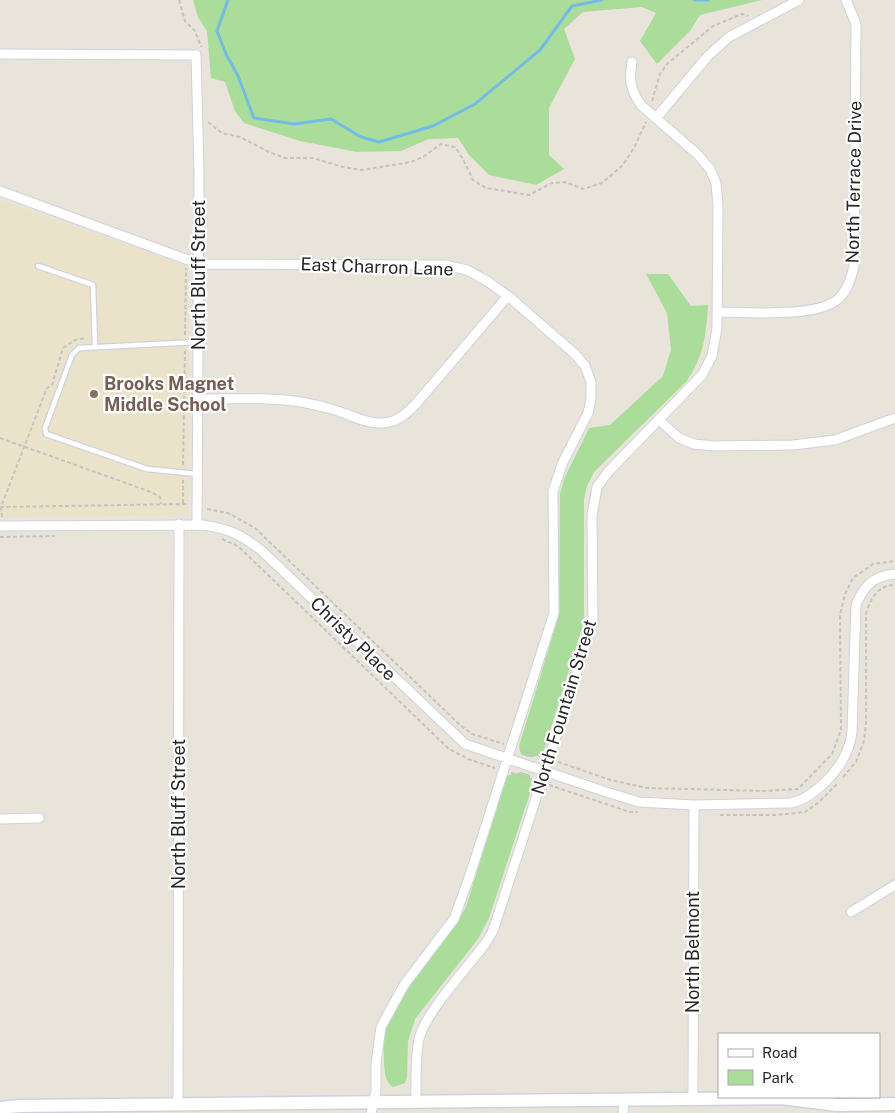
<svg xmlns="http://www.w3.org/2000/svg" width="895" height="1113" font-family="'Public Sans',sans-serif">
  <rect width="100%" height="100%" fill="#e9e4da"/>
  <!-- education -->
  <path fill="#eae3ca" d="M0,200l184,65 5,7 -1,234 -2,6 -5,3 -181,3z"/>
  <!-- green -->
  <path fill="#aadc9a" d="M193,0h569l-62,15 -10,16 -33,33 -17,-23 16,-28 -14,-6 -59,5 -19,17 11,30 -26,49v47l15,14 -28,16 -47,-10 -20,-20 -11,-17 -29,1 -28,12 -44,1 -57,-11 -56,-18 -9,-12 -10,-29 -14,-4 -4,-47 -9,-14z
    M646,274h22l23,32 17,-1c-2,32 -4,49 -21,76l-93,91 -7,14 -3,13v123l-40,128c-8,8 -13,9 -23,4l-2,-8 40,-131 1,-121 4,-15 25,-51 21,-3 53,-49 8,-26 -4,-37z
    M521,772l9,3 1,8 -1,10 -41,125 -11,21 -63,80 -7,22 -1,36 -2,6 -12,4c-8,-5 -8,-14 -9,-24 0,-9 -1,-21 1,-30 2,-10 8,-19 13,-28 19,-35 49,-63 68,-98l41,-131z"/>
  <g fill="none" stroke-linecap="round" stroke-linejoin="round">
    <!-- stream -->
    <path stroke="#73bbe4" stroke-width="3" d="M228,0l-11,31 9,23 12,22 16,42 40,6 37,-5 30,18 18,5 54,-16 42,-22 65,-54 32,-44 30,-6
      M694,0h14"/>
    <defs>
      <path id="lane" d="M38,266l55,19 2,61
        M197,474l-50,-5 -101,-35 -1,-6 27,-73 7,-7 119,-6"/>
      <path id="street" d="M0,54l196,1 3,116 -2,353
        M656,118l51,-61 22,-20 70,-37
        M0,191l199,73 230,1h16l22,5 20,11 21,15 67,58 10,12 6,16v17l-3,14 -25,49 -10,29 1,122 -84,262 -16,44 -50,66 -23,42 -5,36v28l-5,22
        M718,312c31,0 95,6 119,-12 10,-8 14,-21 17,-34l2,-242 -10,-24
        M198,399c34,0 69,-2 103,3 11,2 23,5 34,8 16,5 31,14 48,13 14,-1 22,-8 32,-18l93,-109
        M659,420l20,18 15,6 20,2 79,-1 42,-5 60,-22
        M0,526l203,-1c27,4 37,9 59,26l203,193 141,48 33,10 55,3 97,-2c21,-4 48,-31 56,-52 3,-6 4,-13 5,-19l4,-127c8,-19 17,-29 39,-31
        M0,819l39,-1
        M851,912l44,-27
        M693,1099l1,-294
        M416,1101c0,-20 -1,-41 3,-62 6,-26 49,-72 66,-95l8,-13 100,-309 -1,-106 5,-29 11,-15 94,-97 10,-19 5,-28 1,-122 -2,-23 -6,-14 -13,-15 -56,-49c-11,-16 -12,-25 -9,-43
        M178,1104l1,-580
        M623,1113l1,-14"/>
      <path id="secondary" d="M0,1108l19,-2 762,-8 56,7 58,-1"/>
    </defs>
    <!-- lane casing -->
    <use href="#lane" stroke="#cfd1df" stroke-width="7"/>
    <!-- street casing -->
    <use href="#street" stroke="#cfd1df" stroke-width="11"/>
    <!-- secondary casing -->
    <use href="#secondary" stroke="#cfd1df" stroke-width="15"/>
    <!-- path -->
    <path stroke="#c3c3c3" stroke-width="2" stroke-dasharray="4 2.5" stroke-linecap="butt" d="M179,0l6,21 10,10 6,15v1
      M652,101l8,-27 7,-10 46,-38 29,-12 6,2
      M208,122l14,11 18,4 29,15 16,6h28l30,9 19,3 49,-8 12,-5 18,-13 14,3 8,12 10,21 13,8 43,7 23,-12 13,-1 18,7 19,-6 20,-17 12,-18 12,-26
      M185,335l1,-67
      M0,438l151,54 9,5 1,7
      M183,465l2,-115
      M183,503v-23
      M0,507l188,-3
      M207,509l21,4 27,15 205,197 12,9 32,10
      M2,517l-1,-10 46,-119 5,-3 11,-37 12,-8 11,-2
      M0,537l55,-1
      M222,539l16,7 211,203 19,10 27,9
      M520,750l19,6
      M558,762l53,18 36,8 117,3 34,-2 34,-35 9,-24 -1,-115 5,-21 8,-16 20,-14 22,-3
      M511,773l22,7
      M843,777l13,-15 8,-21 2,-19v-109c5,-15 12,-28 29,-28
      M549,785l81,27h8
      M720,815h56l29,-3 14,-10 18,-18"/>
    <!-- lane -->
    <use href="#lane" stroke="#fff" stroke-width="4.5"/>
    <!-- street -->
    <use href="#street" stroke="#fff" stroke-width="9"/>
    <!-- secondary -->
    <use href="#secondary" stroke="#fff" stroke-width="12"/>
  </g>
  <!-- markers -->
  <circle fill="#8d6e63" stroke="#fff" stroke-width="2" cx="94" cy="394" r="5"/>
  <g text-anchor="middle" stroke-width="4.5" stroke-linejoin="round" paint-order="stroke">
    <!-- street labels -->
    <g font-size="18" fill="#272727" stroke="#fff">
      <text transform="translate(854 182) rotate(-89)" y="6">North Terrace Drive</text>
      <text transform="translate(377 267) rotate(2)" y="6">East Charron Lane</text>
      <text transform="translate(199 275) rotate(-90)" y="6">North Bluff Street</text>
      <text transform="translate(353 639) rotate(44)" y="6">Christy Place</text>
      <text transform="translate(564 707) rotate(-73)" y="6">North Fountain Street</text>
      <text transform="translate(179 814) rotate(-90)" y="6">North Bluff Street</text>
      <text transform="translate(693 952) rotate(-90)" y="6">North Belmont</text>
    </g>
    <!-- education labels -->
    <g font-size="18" font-weight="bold" fill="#785e54" stroke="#fff" text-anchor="start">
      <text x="104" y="390">Brooks Magnet<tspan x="104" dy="21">Middle School</tspan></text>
    </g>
  </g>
  <!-- legend -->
  <rect x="718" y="1033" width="162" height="65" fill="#ffffff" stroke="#a9a9a9"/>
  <rect x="728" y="1049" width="25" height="8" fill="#ffffff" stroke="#a9a9a9"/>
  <text x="762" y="1058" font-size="15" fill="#272727">Road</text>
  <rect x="728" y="1070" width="25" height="15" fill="#aadc9a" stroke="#a9a9a9"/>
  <text x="762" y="1083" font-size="15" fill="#272727">Park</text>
</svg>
